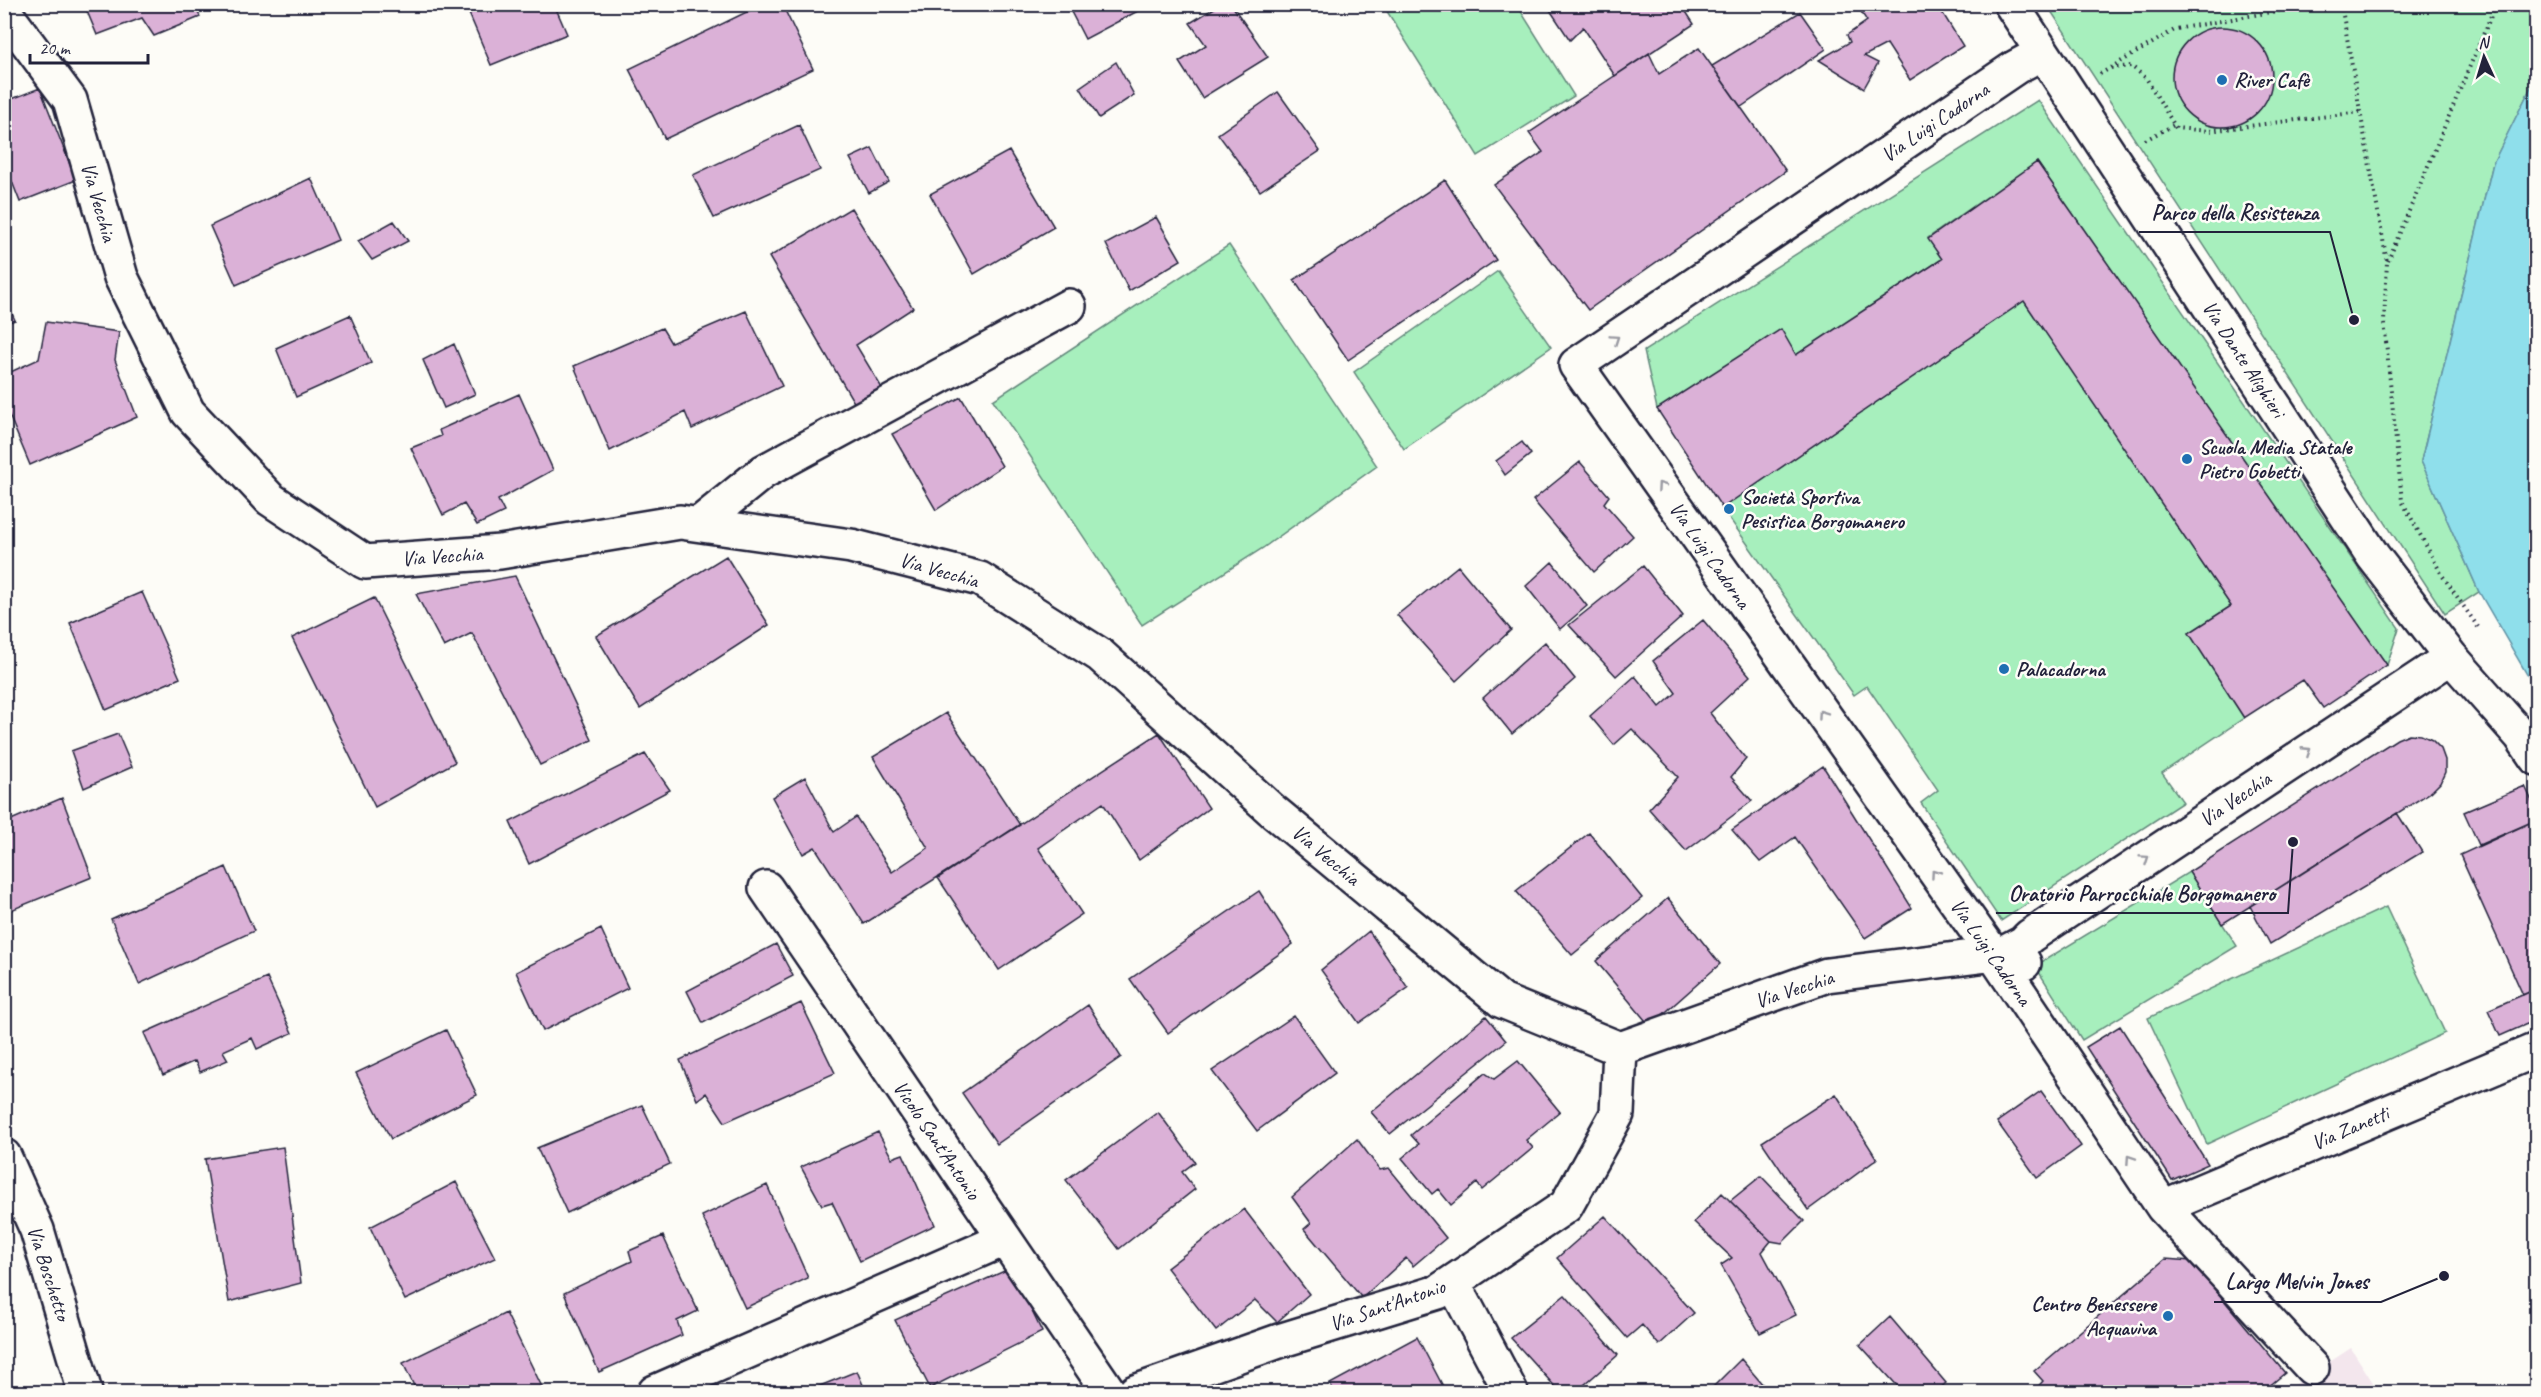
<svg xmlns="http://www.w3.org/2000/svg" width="2541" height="1397" font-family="Caveat,sans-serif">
  <rect width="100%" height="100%" fill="#fdfcf7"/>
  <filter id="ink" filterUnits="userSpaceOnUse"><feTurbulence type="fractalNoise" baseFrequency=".0167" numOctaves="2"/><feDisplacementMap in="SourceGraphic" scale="12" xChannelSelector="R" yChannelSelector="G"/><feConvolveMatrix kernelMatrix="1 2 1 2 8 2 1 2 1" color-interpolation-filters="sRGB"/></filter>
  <g filter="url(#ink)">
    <!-- built -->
    <path fill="#f3e6ed" d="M2351,1348l28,44h-95z"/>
    <!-- green -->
    <path fill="#a7efbd" stroke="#64887c" stroke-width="1.5" d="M1383,5h134l57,91 -96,60z
      M2047,5h489v72l-43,86 -72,298 58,131 -34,22z
      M2038,100l361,528 -12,37 -350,-503 -109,76 14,21 -146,96 -139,54 -13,-58z
      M1229,245l148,221 -114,82 -121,77 -149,-225z
      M1498,271l53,76 -147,102 -50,-77z
      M2024,301l207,305 -42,27 55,85 -82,55 21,29 -182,119 -80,-118 17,-13 -71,-104 -13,9 -132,-187z
      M2189,872l48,74 -155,94 -47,-74z
      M2386,907l59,126 -238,111 -59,-126z"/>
    <!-- water -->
    <path fill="#8fdfeb" stroke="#6393a5" stroke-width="1.5" d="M2536,77v613l-57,-98 -58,-131 72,-298z"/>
    <!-- building -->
    <path fill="#dbb1d7" stroke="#22223b" stroke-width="1.5" d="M84,4h111l5,13 -46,19 -12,-18 -45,17z
      M465,4h89l13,30 -76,31z
      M763,4h19l31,65 -148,70 -36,-70z
      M1067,4h84l-66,35z
      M1221,4h10l37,53 -66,41 -23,-36 27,-17 -16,-22z
      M1546,4h135l13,20 -79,52 -32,-49 -13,13z
      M1856,4h81l26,42 -53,34 -23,-36 -23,12 14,7 -14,25 -45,-28 31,-18 -3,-7 20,-14z
      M1800,12l26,37 -85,58 -29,-41z
      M2172 77a50 50 0 1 1 100 0a50 50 0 1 1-100 0Z
      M1699,48l87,123 -198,139 -94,-125 49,-33 -14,-19 120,-80 10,21z
      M1116,62l18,33 -35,23 -19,-31z
      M40,88l36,92 -56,22 -16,-41v-59z
      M1278,92l42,59 -60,40 -42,-57z
      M799,125l21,45 -106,48 -21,-43z
      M872,148l17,34 -20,11 -19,-35z
      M1009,151l45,76 -80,47 -44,-80z
      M2037,162l350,503 -64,43 -20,-28 -59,38 -55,-85 42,-27 -207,-305 -302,207 -65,-99 124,-80 15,26 146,-96 -14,-20z
      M311,178l27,62 -102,45 -26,-59z
      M1445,180l51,80 -148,100 -54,-80z
      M851,208l62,100 -57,37 26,43 -26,18 -87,-149z
      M1156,217l25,43 -52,31 -23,-47z
      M394,221l14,20 -36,19 -14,-19z
      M4,296l11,24 -11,4z
      M746,311l36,75 -90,43 -7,-17 -75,39 -36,-85 88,-38 9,15z
      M350,315l21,48 -75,34 -20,-49z
      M46,322l73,10 -4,28 22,57 -107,48 -26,-62v-28l35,-16z
      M454,344l21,50 -31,14 -21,-48z
      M519,394l34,76 -55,30 6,12 -27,13 -13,-21 -21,11 -32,-67 30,-12 -2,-6z
      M961,397l41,69 -66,44 -44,-76z
      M1522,442l9,12 -26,21 -9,-14z
      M1580,462l29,34 -5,7 29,33 -39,36 -61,-72z
      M726,556l43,69 -129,84 -44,-73z
      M1552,562l35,44 -27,23 -34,-43z
      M1458,566l53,64 -55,51 -59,-66z
      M1643,566l40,50 -67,60 -47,-51z
      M515,576l77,164 -52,25 -68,-132 -28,14 -28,-53z
      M142,592l38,86 -74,32 -36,-87z
      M374,598l81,164 -80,45 -83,-169z
      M1703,620l47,56 -40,37 36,46 -15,18 21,24 -66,50 -37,-42 29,-32 -46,-48 -18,16 -24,-29 45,-40 25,31 16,-14 -23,-32z
      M1545,642l30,37 -63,55 -29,-36z
      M946,713l74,112 -156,99 -49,-77 -12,7 -31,-57 33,-20 29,55 22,-15 36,55 36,-24 -55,-91z
      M1159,733l50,75 -70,52 -36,-57 -65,45 44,66 -83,56 -61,-92z
      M118,734l14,33 -48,21 -13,-37z
      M2409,734l12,1 11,5 9,9 4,11v12l-5,11 -9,9 -209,132 -33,-52 208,-133z
      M645,754l25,36 -141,74 -19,-42z
      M1823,766l89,142 -47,30 -70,-101 -35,25 -28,-32z
      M2525,786l11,24v10l-57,25 -15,-33z
      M62,798l30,79 -88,36v-90z
      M2397,813l25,39 -152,92 -20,-38z
      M2536,820v169l-13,6 -63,-140z
      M1589,833l53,65 -70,57 -56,-64z
      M226,867l28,64 -115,53 -28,-65z
      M1259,891l34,53 -125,89 -38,-54z
      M1668,898l52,66 -70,62 -54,-65z
      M601,929l27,59 -85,43 -27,-59z
      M1369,931l39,57 -49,35 -38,-53z
      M776,944l17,32 -90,47 -16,-32z
      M267,978l25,55 -35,16 -5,-11 -29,13 5,9 -28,12 -5,-11 -32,14 -19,-42z
      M2536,989v31l-36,16 -12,-26z
      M801,1003l34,70 -110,49 -19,-29 -9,7 -17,-40z
      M1088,1005l33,52 -124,87 -35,-51z
      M1294,1016l41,57 -78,58 -45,-60z
      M1486,1016l20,25 -116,93 -19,-22z
      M2120,1026l88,138 -36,16 -86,-133z
      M446,1030l31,65 -86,44 -35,-66z
      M1518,1061l42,51 -34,28 7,8 -51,42 -5,-7 -26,22 -13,-16 -6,5 -30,-36 17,-14 -8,-9 74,-62 9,6z
      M2041,1091l40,55 -44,32 -40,-56z
      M1836,1094l41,65 -69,51 -46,-68z
      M642,1105l28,59 -103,49 -30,-65z
      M1158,1112l37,50 -13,10 13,17 -76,60 -53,-69z
      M878,1132l14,26 11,-4 32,71 -75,36 -28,-59 -10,3 -21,-38z
      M1357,1139l23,31 9,-2 57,70 -33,28 -7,-8 -44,40 -58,-69 7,-6 -19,-26z
      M283,1147l18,136 -72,19 -24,-143z
      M1761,1176l43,45 -22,22 -11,-2 -41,-40z
      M456,1182l39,76 -90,42 -35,-73z
      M767,1185l41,93 -63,30 -43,-92z
      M1722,1193l49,48 -9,11 34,63 -36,18 -39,-68 11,-7 -38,-36z
      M1244,1209l65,85 -32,28 -22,-22 -39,31 -49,-63z
      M1605,1216l89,97 -35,32 -17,-20 -15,13 -70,-80z
      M663,1236l35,75 -21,10 5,14 -83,37 -35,-79 68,-32 -3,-10z
      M2165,1259l26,2 94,112 -23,19h-229l10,-11 -9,-10z
      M1011,1268l31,64 -112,56 -35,-68z
      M1565,1295l53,60 -42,37h-16l-49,-54z
      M506,1313l38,78 -127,1 -14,-29z
      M1890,1317l56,66 -10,9h-33l-43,-47z
      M1417,1337l29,55h-112l-4,-8z
      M1741,1359l28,33h-61z
      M857,1371l9,21h-61z"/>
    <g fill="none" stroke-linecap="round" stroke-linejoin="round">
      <defs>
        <path id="minor" d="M2011,4l362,552 78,101 70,79 15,22
          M4,11l66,89 51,177 67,135 82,87 95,63 135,-10 180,-30 171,24 129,33 120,76 174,157 228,189 118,48 207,-74 177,-22 17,-9
          M2042,53l-26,14 -440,298 418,590 169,252 149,161
          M699,524l64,-52 306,-166
          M766,888l343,504
          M2024,963c-8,-12 -3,-19 6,-27l421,-279
          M4,1156l33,74 48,162
          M2163,1207l373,-157
          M1453,1282l58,110
          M655,1392l350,-153
          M1135,1392l144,-51 159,-49 128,-86 51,-92 3,-65"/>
      </defs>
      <!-- minor casing -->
      <use href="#minor" stroke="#22223b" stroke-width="38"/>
      <!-- path -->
      <path stroke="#22223b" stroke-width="4" stroke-dasharray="1.5 4.5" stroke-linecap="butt" d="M2341,4l46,258 -3,59 18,180 40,74 36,52
        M2111,68l20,-2 15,12 30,50 33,3 151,-19
        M2100,74l76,-45 140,-25
        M2145,140l29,-15
        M2388,261l108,-257"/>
      <!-- minor -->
      <use href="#minor" stroke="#fdfcf7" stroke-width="33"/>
    </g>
    <!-- one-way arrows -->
    <defs><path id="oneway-chevron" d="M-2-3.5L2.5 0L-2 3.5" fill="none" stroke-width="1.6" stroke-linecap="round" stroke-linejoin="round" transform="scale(1.5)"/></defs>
    <g stroke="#9a9aa2">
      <use href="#oneway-chevron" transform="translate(1615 339) rotate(-34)"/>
      <use href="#oneway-chevron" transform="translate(1661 486) rotate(-125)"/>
      <use href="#oneway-chevron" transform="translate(1822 714) rotate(-125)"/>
      <use href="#oneway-chevron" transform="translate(2307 751) rotate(-33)"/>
      <use href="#oneway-chevron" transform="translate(2145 859) rotate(-34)"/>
      <use href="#oneway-chevron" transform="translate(1935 873) rotate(-125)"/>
      <use href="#oneway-chevron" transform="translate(2130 1159) rotate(-124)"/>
    </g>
  </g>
  <!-- markers -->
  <g fill="#1f6fb2" stroke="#fdfcf7" stroke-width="2">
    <circle cx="2222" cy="80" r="6"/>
    <circle cx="2187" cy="459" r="6"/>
    <circle cx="1729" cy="509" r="6"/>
    <circle cx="2004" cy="669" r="6"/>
    <circle cx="2168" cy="1316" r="6"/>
  </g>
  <g text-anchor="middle" stroke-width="5" stroke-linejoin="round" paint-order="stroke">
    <!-- poi labels -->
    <g font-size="21" font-weight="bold" fill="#22223b" stroke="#fdfcf7" text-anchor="start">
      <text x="2234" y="87">River Cafè</text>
      <text x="2199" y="454">Scuola Media Statale<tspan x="2199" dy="24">Pietro Gobetti</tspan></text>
      <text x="1741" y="504">Società Sportiva<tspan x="1741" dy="24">Pesistica Borgomanero</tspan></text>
      <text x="2016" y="676">Palacadorna</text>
      <text x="2156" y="1311" text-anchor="end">Centro Benessere<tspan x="2156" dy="24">Acquaviva</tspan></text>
    </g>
    <!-- street labels -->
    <g font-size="21" fill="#22223b" stroke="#fdfcf7">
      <text transform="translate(1935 122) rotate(-34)" y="7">Via Luigi Cadorna</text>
      <text transform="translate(99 202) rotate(74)" y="7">Via Vecchia</text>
      <text transform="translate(2244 359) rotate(57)" y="7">Via Dante Alighieri</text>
      <text transform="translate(1710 555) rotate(55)" y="7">Via Luigi Cadorna</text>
      <text transform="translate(442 556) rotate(-4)" y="7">Via Vecchia</text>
      <text transform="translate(939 570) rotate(16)" y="7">Via Vecchia</text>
      <text transform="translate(2235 799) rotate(-34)" y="7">Via Vecchia</text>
      <text transform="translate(1326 855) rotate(40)" y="7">Via Vecchia</text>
      <text transform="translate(1991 952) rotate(55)" y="7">Via Luigi Cadorna</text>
      <text transform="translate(1794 989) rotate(-18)" y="7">Via Vecchia</text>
      <text transform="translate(2350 1128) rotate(-23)" y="7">Via Zanetti</text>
      <text transform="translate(937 1140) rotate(56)" y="7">Vicolo Sant'Antonio</text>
      <text transform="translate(49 1273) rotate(72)" y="7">Via Boschetto</text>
      <text transform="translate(1387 1305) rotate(-19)" y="7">Via Sant'Antonio</text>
    </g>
  </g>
  <!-- callouts -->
  <path fill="none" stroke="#22223b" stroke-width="2" d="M2354 320L2330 232H2139M2293 842L2288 913H1996M2444 1276L2381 1302H2214"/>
  <g fill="#22223b" stroke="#fdfcf7" stroke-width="2">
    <circle cx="2354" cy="320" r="6"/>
    <circle cx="2293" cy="842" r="6"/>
    <circle cx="2444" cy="1276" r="6"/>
  </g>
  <g font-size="22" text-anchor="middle" font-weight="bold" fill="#22223b" stroke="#fdfcf7" stroke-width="5" stroke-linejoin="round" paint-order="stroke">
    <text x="2235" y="220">Parco della Resistenza</text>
    <text x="2142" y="901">Oratorio Parrocchiale Borgomanero</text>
    <text x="2297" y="1289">Largo Melvin Jones</text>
  </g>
  <!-- margin -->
  <rect width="2541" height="1397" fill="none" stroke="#fdfcf7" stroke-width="24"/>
  <rect x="12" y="12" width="2517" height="1373" fill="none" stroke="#22223b" stroke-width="2" filter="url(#ink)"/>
  <!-- north arrow -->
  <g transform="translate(2484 57) rotate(356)" stroke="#fdfcf7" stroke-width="4.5" paint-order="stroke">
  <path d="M0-4.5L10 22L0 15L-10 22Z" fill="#22223b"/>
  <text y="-9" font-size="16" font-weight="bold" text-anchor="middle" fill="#22223b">N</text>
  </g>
  <!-- scale -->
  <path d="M30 54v9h118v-9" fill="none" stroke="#22223b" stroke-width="3"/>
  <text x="39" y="54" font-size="18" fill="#22223b" stroke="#fdfcf7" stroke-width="4.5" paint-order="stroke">20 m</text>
</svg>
